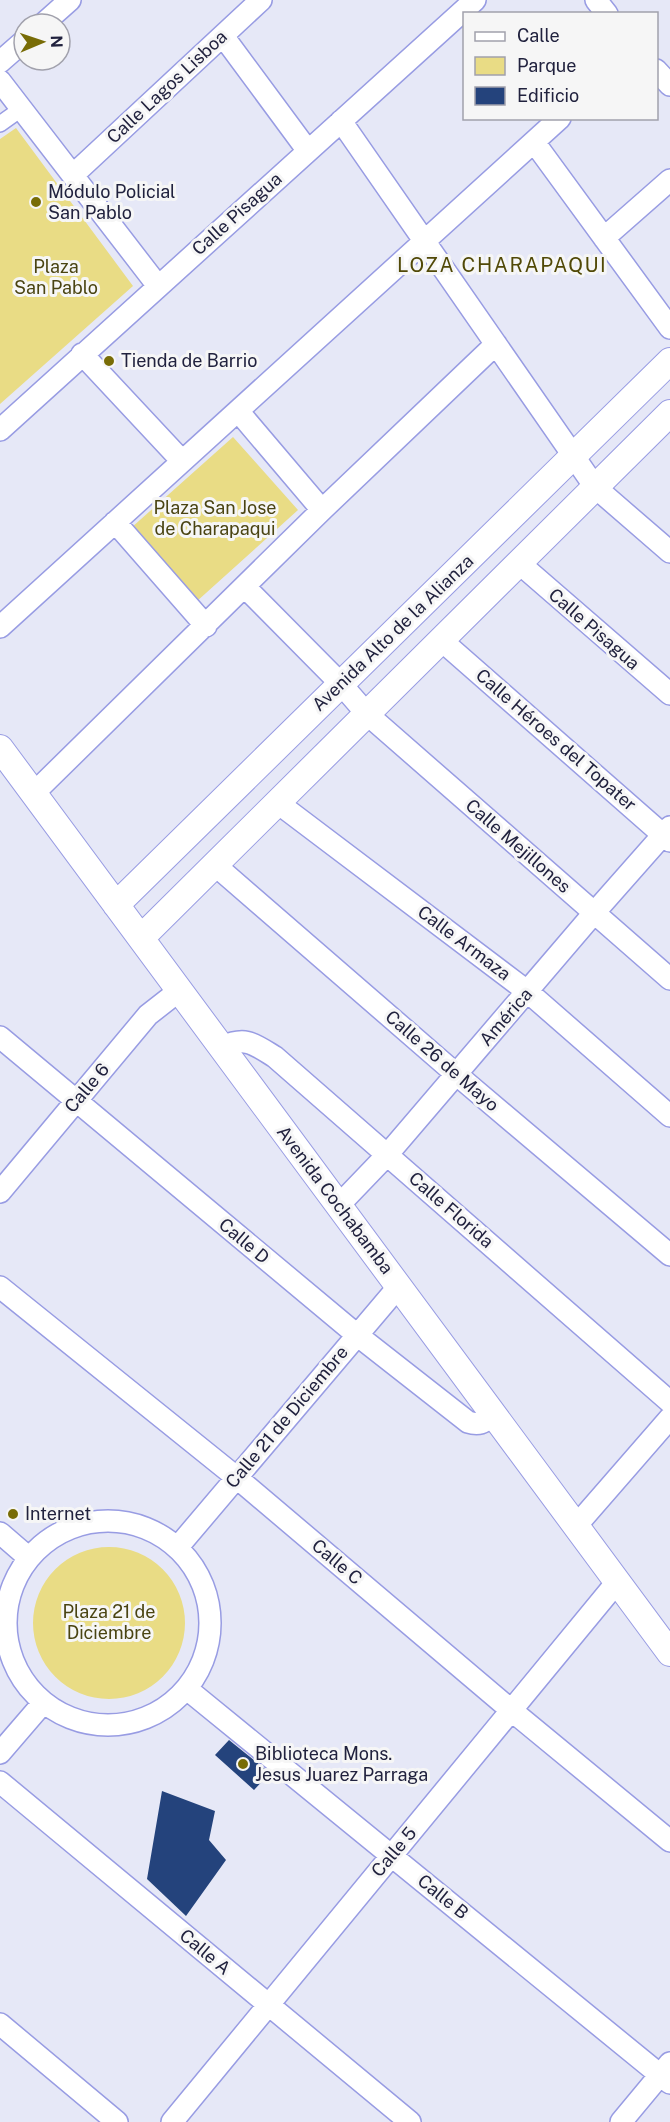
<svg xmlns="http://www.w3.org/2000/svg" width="670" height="2122" font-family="'Public Sans',sans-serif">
  <rect width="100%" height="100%" fill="#e6e8f7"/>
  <!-- green -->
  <path fill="#e9dc85" d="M16,128l117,158 -133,118v-265z
    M233,437l65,73 -102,92 -65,-74z
    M33 1623a76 76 0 1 1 152 0a76 76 0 1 1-152 0Z"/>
  <!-- building -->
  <path fill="#24437c" d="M229,1740l41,33 -16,17 -39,-35z
    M162,1791l53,20 -6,29 17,20 -40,56 -39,-37z"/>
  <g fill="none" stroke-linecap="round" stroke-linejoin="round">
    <defs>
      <path id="pedestrian" d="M0,124l21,-15"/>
      <path id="minor" d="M596,0l11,14
        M43,24l27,-24
        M223,36l85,115
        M0,62l24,-21
        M656,70l14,15
        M0,81l158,205
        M341,121l254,366 75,65
        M534,142l136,186
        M73,175l188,-175
        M604,238l66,-58
        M82,354l100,107
        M238,411l84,99
        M0,430l475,-430
        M115,522l91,104
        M519,563l151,131
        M245,587l96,97 26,30 303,265
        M0,627l560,-509
        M441,640l229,201
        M34,793l288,-283 174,-166
        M278,803l250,189 142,124
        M215,865l241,209 214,181
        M0,1037l357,298 111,87c12,4 16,0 26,-7
        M222,1047c24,-11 32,-3 53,10l395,345
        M0,1192l148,-177 32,-25
        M339,1205l48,-50 207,-242 76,-86
        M0,1287l236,190 275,233 159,131
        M6 1623a102 102 0 1 1 204 0a102 102 0 1 1-204 0Z
        M576,1526l94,-108
        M0,1533l29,25
        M177,1548l222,-262
        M187,1689l483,394
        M0,1753l43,-50
        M0,1782l410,340
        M0,2024l117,98
        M172,2122l445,-540
        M621,2122l49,-59"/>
      <path id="tertiary" d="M0,748l670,905
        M116,905l554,-544
        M141,938l529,-525"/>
    </defs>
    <!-- pedestrian casing -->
    <use href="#pedestrian" stroke="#989ce3" stroke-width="18"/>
    <!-- minor casing -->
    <use href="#minor" stroke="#989ce3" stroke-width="24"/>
    <!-- tertiary casing -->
    <use href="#tertiary" stroke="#989ce3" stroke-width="28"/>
    <!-- pedestrian -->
    <use href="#pedestrian" stroke="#fff" stroke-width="15"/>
    <!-- minor -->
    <use href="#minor" stroke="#fff" stroke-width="21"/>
    <!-- tertiary -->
    <use href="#tertiary" stroke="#fff" stroke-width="26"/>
  </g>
  <!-- markers -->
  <g fill="#786c06" stroke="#f6f6f6" stroke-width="2">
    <circle cx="36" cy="202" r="6"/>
    <circle cx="109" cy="361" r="6"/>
    <circle cx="13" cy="1514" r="6"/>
    <circle cx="243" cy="1764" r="6"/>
  </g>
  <g text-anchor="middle" stroke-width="6" stroke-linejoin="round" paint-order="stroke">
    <!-- street labels -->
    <g font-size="18" fill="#21223e" stroke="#f6f6f6">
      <text transform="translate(167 87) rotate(-43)" y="6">Calle Lagos Lisboa</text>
      <text transform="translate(237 214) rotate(-42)" y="6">Calle Pisagua</text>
      <text transform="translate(594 629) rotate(41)" y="6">Calle Pisagua</text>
      <text transform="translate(393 633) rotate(-44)" y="6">Avenida Alto de la Alianza</text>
      <text transform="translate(556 740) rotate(41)" y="6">Calle Héroes del Topater</text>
      <text transform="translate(518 846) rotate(41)" y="6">Calle Mejillones</text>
      <text transform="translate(464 943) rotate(37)" y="6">Calle Armaza</text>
      <text transform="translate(506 1017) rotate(-49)" y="6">América</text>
      <text transform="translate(442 1061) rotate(41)" y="6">Calle 26 de Mayo</text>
      <text transform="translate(87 1088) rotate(-50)" y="6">Calle 6</text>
      <text transform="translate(335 1200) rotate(53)" y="6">Avenida Cochabamba</text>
      <text transform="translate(451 1210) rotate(41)" y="6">Calle Florida</text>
      <text transform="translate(244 1241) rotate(40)" y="6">Calle D</text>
      <text transform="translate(287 1417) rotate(-50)" y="6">Calle 21 de Diciembre</text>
      <text transform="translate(337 1562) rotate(40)" y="6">Calle C</text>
      <text transform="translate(394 1852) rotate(-50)" y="6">Calle 5</text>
      <text transform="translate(443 1897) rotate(39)" y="6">Calle B</text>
      <text transform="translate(205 1952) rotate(40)" y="6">Calle A</text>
    </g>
    <!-- poi labels -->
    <g font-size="18" fill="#21223e" stroke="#f6f6f6" text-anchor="start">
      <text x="48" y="198">Módulo Policial<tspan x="48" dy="21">San Pablo</tspan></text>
      <text x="121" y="367">Tienda de Barrio</text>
      <text x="25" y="1520">Internet</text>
      <text x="255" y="1760">Biblioteca Mons.<tspan x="255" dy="21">Jesus Juarez Parraga</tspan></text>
    </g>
    <!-- park labels -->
    <g font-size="18" fill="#4a4412" stroke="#f6f6f6">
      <text x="56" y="273">Plaza<tspan x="56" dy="21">San Pablo</tspan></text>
      <text x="215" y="514">Plaza San Jose<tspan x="215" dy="21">de Charapaqui</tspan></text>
      <text x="109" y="1618">Plaza 21 de<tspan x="109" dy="21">Diciembre</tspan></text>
    </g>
    <!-- neighbourhood labels -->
    <g font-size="20" letter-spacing="1.5" fill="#514907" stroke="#f6f6f6">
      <text x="502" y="272">LOZA CHARAPAQUI</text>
    </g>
  </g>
  <!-- legend -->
  <rect x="463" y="12" width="195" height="108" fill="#f6f6f6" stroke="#a1a1ac" stroke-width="1.5"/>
  <rect x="475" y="32" width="30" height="9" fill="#ffffff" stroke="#a1a1ac" stroke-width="1.5"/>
  <text x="517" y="42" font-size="18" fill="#21223e">Calle</text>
  <rect x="475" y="57" width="30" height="18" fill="#e9dc85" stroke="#a1a1ac" stroke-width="1.5"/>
  <text x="517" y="72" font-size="18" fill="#21223e">Parque</text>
  <rect x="475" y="87" width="30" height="18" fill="#24437c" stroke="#a1a1ac" stroke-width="1.5"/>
  <text x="517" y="102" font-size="18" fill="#21223e">Edificio</text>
  <!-- north arrow -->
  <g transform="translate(42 42) rotate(88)"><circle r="28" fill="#f6f6f6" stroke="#a1a1ac" stroke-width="1.5"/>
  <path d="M0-4.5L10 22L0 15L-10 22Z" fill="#786c06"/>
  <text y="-9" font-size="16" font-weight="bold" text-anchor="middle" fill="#21223e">N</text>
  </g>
</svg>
